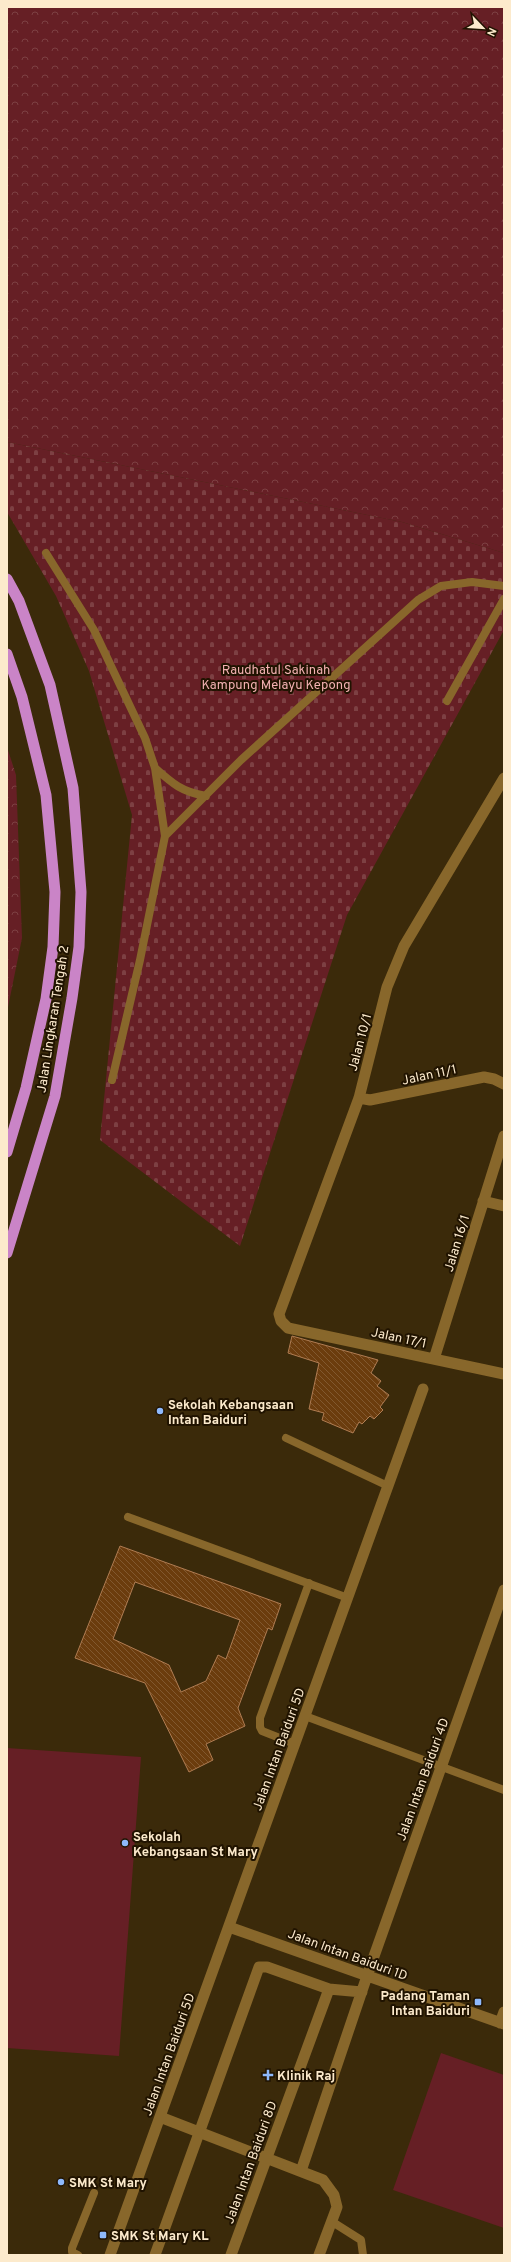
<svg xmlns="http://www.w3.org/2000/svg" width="511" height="2262" font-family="Overpass,sans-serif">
  <defs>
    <pattern id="forest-crowns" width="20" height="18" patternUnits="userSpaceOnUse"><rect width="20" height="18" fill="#661f25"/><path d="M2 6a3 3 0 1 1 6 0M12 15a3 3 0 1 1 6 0" fill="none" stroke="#7d4043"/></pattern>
    <pattern id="cemetery-stones" width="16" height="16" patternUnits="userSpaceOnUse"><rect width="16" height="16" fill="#661f25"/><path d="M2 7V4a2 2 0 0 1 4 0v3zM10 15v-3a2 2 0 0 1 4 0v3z" fill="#7d4043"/></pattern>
    <pattern id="building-back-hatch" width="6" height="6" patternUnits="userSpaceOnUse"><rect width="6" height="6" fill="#6b3c0d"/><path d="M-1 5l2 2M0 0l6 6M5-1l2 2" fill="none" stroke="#81582f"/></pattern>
  </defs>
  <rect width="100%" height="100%" fill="#3b2a0a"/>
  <!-- grass -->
  <path fill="#661f25" d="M7,1748l134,9 -22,299 -112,-8z
    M441,2053l63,22v153l-111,-38z"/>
  <!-- forest -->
  <path fill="url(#forest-crowns)" d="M7,7h497v546l-102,-31 -395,-80z
    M7,747l9,28 6,163 -15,74z"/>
  <!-- cemetery -->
  <path fill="url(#cemetery-stones)" d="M7,442l395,80 102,31v77l-157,285 -107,331 -140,-106 32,-325 -43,-144 -33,-75 -49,-84z"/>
  <!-- building -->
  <path fill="url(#building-back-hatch)" stroke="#b07c52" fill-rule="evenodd" d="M292,1336l86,24 -7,13 10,8 -4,5 12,9 -9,12 3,3 -9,9 -4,-3 -8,8 -3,-2 -6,11 -31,-13 2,-7 -15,-4 10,-46 -31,-10z
    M120,1546l161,58 -9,26 -4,-2 -30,80 7,18 -39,18 7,16 -24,12 -44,-89 -70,-25zM135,1582l105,38 -14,39 -8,-4 -12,26 -25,11 -12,-27 -56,-26z"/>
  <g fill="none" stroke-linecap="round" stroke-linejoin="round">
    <!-- service -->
    <path stroke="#88672b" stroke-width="8" d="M46,553l48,77 51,108 10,30 10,68
      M447,701l57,-102
      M155,768c18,16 27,24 51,28
      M112,1080l28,-120 25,-124 76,-76 177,-160 23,-14 31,-4 32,4
      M286,1438l102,48
      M128,1517l220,81
      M305,1716l199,74
      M295,1744l-33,-13 -2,-4v-9l49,-135
      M331,2221l30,19 2,15
      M78,2255l-6,-3v-4l22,-55"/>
    <!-- minor -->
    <path stroke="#88672b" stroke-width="11" d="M504,778l-100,168 -17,41 -28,111 -80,216 2,7 7,7 216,46
      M359,1098l11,2 114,-23 10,2 10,5
      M483,1201l21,5
      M434,1359l70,-223
      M229,1927l275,97
      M500,2023l4,-11
      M160,2117l163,63 11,15 3,12 -18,48
      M301,2171l66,-195 137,-386
      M110,2255l313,-866
      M155,2255l104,-288h8l62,22 33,3
      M231,2255l98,-266"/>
    <!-- trunk -->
    <path stroke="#ca84c7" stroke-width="11" d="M7,579l12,22 31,84 23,103 8,104 -2,55 -7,51 -17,98 -48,157
      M7,654l15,43 24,98 9,97 -2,55 -7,52 -20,89 -19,64"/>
  </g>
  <!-- markers -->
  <g fill="#8eb9fc" stroke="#201300" stroke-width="1.5">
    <circle cx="160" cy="1411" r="4"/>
    <circle cx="125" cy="1843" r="4"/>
    <rect x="474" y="1998" width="8" height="8" rx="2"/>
    <path d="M266 2069h4v4h4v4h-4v4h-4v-4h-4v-4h4z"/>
    <circle cx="61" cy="2182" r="4"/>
    <rect x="99" y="2231" width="8" height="8" rx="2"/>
  </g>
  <g text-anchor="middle" stroke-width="4" stroke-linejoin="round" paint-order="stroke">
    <!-- park labels -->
    <g font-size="13" fill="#f3b1b1" stroke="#201300">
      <text x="276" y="674">Raudhatul Sakinah<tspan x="276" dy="15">Kampung Melayu Kepong</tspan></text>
    </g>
    <!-- street labels -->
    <g font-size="13" fill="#fceacc" stroke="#201300">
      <text transform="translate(52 1019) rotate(-81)" y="5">Jalan Lingkaran Tengah 2</text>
      <text transform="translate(359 1042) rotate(-75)" y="5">Jalan 10/1</text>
      <text transform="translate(429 1074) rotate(-12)" y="5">Jalan 11/1</text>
      <text transform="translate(456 1243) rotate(-73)" y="5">Jalan 16/1</text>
      <text transform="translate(399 1337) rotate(12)" y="5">Jalan 17/1</text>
      <text transform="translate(278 1749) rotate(-70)" y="5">Jalan Intan Baiduri 5D</text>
      <text transform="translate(422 1779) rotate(-70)" y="5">Jalan Intan Baiduri 4D</text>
      <text transform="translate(348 1954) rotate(20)" y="5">Jalan Intan Baiduri 1D</text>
      <text transform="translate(168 2054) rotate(-70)" y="5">Jalan Intan Baiduri 5D</text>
      <text transform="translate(250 2162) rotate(-70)" y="5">Jalan Intan Baiduri 8D</text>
    </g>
    <!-- poi labels -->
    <g font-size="13" font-weight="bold" fill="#fceacc" stroke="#201300" text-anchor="start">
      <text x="168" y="1409">Sekolah Kebangsaan<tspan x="168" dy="15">Intan Baiduri</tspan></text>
      <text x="133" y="1841">Sekolah<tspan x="133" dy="15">Kebangsaan St Mary</tspan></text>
      <text x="470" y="2000" text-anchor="end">Padang Taman<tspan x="470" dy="15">Intan Baiduri</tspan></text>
      <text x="277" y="2080">Klinik Raj</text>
      <text x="69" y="2187">SMK St Mary</text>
      <text x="111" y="2240">SMK St Mary KL</text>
    </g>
  </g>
  <!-- border -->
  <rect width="511" height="2262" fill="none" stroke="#fceacc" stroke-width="16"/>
  <!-- north arrow -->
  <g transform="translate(483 28) rotate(115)" stroke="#201300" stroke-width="3" paint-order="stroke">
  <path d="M0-3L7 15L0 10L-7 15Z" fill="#fceacc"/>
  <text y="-6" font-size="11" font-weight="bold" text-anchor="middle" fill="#fceacc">N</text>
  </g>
</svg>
